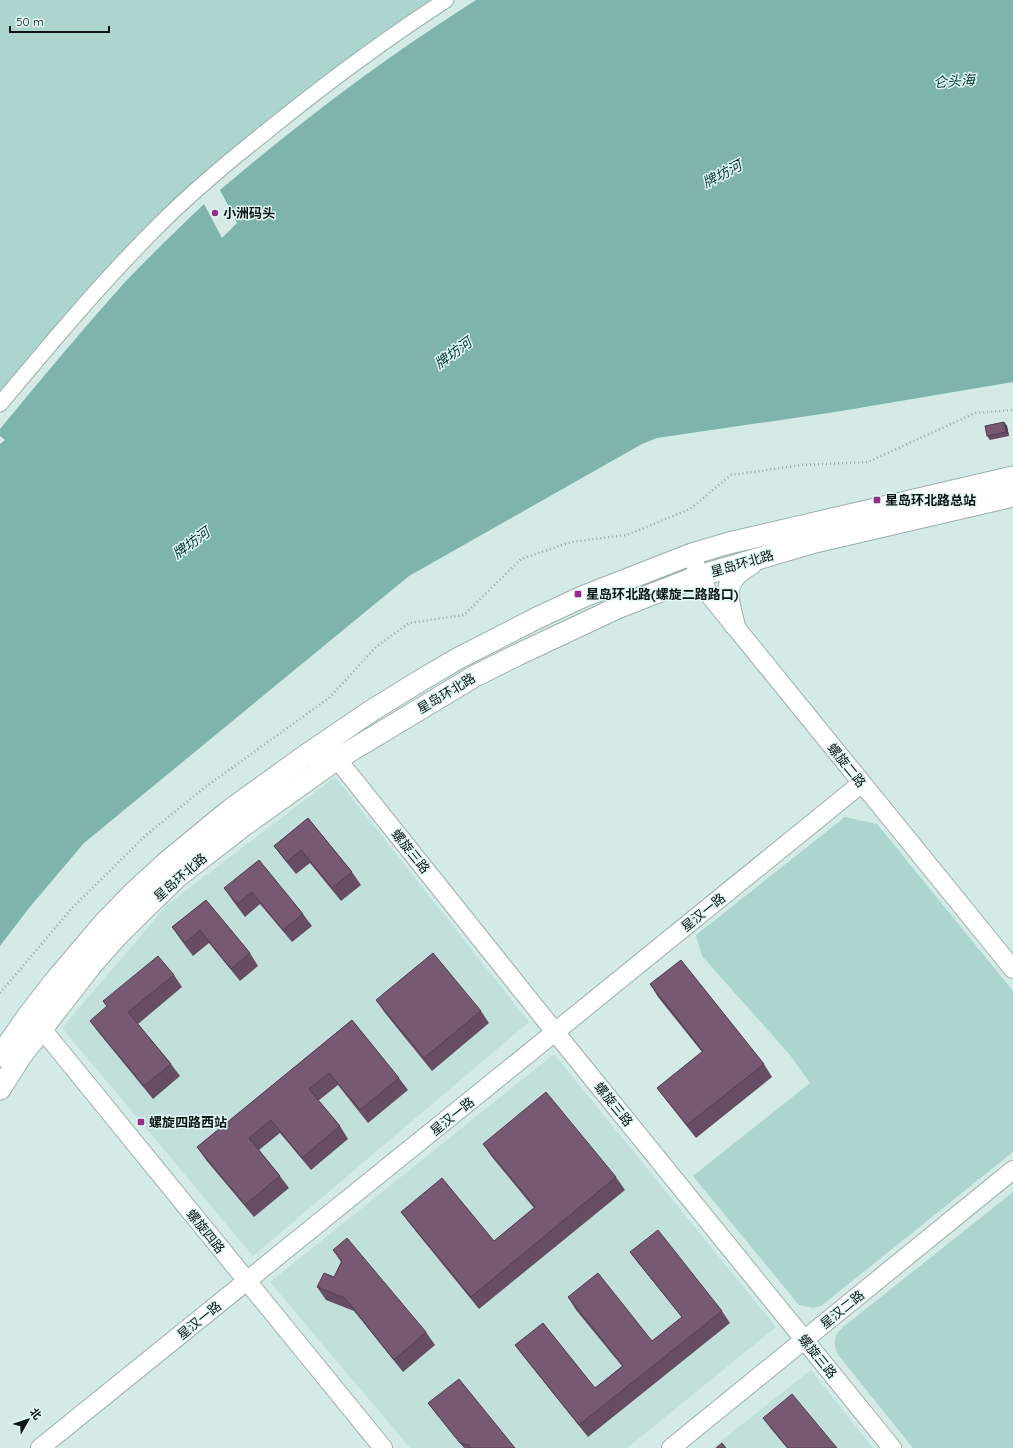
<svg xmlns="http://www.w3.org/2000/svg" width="1013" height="1448" font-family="Quicksand,'Noto Sans SC',sans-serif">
  <rect width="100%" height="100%" fill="#d4eae6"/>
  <!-- built -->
  <path fill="#c1e0db" d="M335,777l194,245 -276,234 -191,-228 105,-123z
    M554,1054l222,273 -149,121h-217l-140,-166z
    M811,1370l62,78h-161z"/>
  <!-- green -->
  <path fill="#acd5cf" d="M0,0h438l-190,140 -248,257z
    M845,817l32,7 136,167v161l-192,154 -8,2 -14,-3 -106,-129 117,-93 -20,-28 -88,-99 -6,-21z
    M1013,1192v256h-100l-74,-92c-6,-10 -6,-20 3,-28z"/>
  <!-- water -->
  <path fill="#7eb4ac" d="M476,0h537v382l-178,30 -178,26 -15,6 -233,132 -325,267 -55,65 -29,38v-502l5,-4 -5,-4v-7c41,-50 83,-100 126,-148 25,-26 52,-52 78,-77l18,34 15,-15 -17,-33c81,-69 166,-133 256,-190z"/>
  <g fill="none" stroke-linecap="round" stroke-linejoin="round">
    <defs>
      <path id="minor" d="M0,404c51,-61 101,-121 157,-177 35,-35 72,-66 110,-96 58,-47 117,-91 179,-131"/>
      <path id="tertiary" d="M692,554l7,22 12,21 302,372
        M337,759l218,273 337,416
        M32,1021l10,8 341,419
        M40,1448l515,-416 307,-249
        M671,1448l342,-278"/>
      <path id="secondary" d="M734,624c-8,-29 -12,-44 17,-60
        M0,1056l27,-39 27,-35 50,-59 29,-30 35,-32 62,-51 72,-52 69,-47 47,-29 39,-23 80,-41 45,-21 110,-43 37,-11 284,-66
        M0,1089l21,-33 72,-93 25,-28 58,-57 67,-52 94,-67 138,-83 42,-21 100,-47 82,-32 116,-34 198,-46"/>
    </defs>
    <!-- minor casing -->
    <use href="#minor" stroke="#9bb0ac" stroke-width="17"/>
    <!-- tertiary casing -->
    <use href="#tertiary" stroke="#9bb0ac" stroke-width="20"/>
    <!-- secondary casing -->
    <use href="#secondary" stroke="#9bb0ac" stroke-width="23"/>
    <!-- path -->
    <path stroke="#97a8a5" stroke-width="2.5" stroke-dasharray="1 3" stroke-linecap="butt" d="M0,993l72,-85 73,-72 59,-48 125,-90 47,-51 33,-24 55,-8 57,-56 50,-17 56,-7 63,-26 41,-34 71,-10 66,-3 107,-49 38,-3"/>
    <!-- minor -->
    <use href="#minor" stroke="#fff" stroke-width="15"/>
    <!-- tertiary -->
    <use href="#tertiary" stroke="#fff" stroke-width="18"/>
    <!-- secondary -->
    <use href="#secondary" stroke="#fff" stroke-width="21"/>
  </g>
  <!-- wall -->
  <path fill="#674d64" d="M1004,422l3,4 2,10 -19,4 -3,-4z
    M308,818l44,54 9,13 -20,16 -31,-38 -14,11 -13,-16 -9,-12z
    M259,860l44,54 9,12 -20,16 -32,-38 -15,13 -12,-16 -9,-13z
    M206,900l44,53 8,13 -18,15 -31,-38 -16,13 -12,-16 -9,-13z
    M174,975l8,12 -44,37 33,40 9,12 -27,23 -54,-66 -9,-12 17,-14 -4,-6z
    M650,984l114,80 8,13 -76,61 -30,-38 -9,-12 45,-36 -44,-55z
    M376,1000l105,11 8,12 -57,48 -47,-58z
    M352,1020l47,58 9,12 -40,33 -30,-38 -20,16 22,25 8,13 -37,31 -31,-37 -21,17 21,26 9,12 -35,29 -48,-57 -9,-13z
    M483,1144l133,33 9,13 -146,119 -69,-85 -9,-12 93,29 40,-33 -42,-51z
    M333,1250l93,82 9,13 -32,27 -49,-61 -28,-11 -9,-13 17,-10 7,-15z
    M630,1252l92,59 8,12 -142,114 -64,-80 -9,-12 80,43 27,-22 -46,-56 -8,-13 84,44 30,-24 -43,-53z
    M428,1403l87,45h-51l-27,-33z
    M763,1418l74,30h-50l-15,-18z"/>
  <!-- shaded-wall -->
  <path fill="#543e51" d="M1004,422l3,4 2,10 -3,-4z"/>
  <!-- building -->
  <path fill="#785974" stroke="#543e51" d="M1004,422l2,10 -19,4 -2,-10z
    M308,818l44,54 -20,16 -31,-38 -14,12 -13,-16z
    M259,860l44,54 -20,16 -31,-38 -15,12 -13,-16z
    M206,900l44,53 -19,16 -31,-39 -15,13 -13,-16z
    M433,953l48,58 -57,47 -48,-58z
    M158,956l16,19 -46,37 43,52 -27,22 -54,-65 17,-15 -4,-5z
    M681,960l83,104 -77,61 -30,-37 46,-37 -53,-67z
    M352,1020l47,58 -39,32 -31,-37 -20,16 31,37 -38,32 -31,-38 -22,18 31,38 -35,29 -48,-58z
    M546,1092l70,85 -145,120 -70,-85 41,-34 52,63 41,-34 -52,-63z
    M658,1230l64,81 -143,114 -64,-80 28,-22 52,65 28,-22 -55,-69 30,-24 54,68 30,-24 -52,-65z
    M347,1238l79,94 -32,28 -49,-62 -28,-11 7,-14 10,4 8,-16 -9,-11z
    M459,1379l56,69h-44l-2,-3 -9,-2 -32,-40z
    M792,1394l45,54h-49l-25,-30z
    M722,1443l4,5h-10z"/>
  <!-- markers -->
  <g fill="#962b8e" stroke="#e1f7f3" stroke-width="1.5">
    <circle cx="215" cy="213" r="4"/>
    <rect x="873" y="496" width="8" height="8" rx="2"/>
    <rect x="574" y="590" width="8" height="8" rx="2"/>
    <rect x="137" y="1118" width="8" height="8" rx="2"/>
  </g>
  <g text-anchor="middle" stroke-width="3" stroke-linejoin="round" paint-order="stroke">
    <!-- poi labels -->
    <g font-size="13" font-weight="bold" fill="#0d1513" stroke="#e1f7f3" text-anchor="start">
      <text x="223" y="218">小洲码头</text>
      <text x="885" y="505">星岛环北路总站</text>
      <text x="586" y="599">星岛环北路(螺旋二路路口)</text>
      <text x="149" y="1127">螺旋四路西站</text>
    </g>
    <!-- street labels -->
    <g font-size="13" fill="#0d1513" stroke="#e1f7f3">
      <text transform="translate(742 563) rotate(-16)" y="5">星岛环北路</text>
      <text transform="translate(446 693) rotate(-31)" y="5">星岛环北路</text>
      <text transform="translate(847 765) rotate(51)" y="5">螺旋二路</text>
      <text transform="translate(411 851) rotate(51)" y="5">螺旋三路</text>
      <text transform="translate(180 877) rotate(-41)" y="5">星岛环北路</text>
      <text transform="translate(703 912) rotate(-39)" y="5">星汉一路</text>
      <text transform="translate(614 1104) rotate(51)" y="5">螺旋三路</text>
      <text transform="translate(452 1116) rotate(-39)" y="5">星汉一路</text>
      <text transform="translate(206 1231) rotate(51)" y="5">螺旋四路</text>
      <text transform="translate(842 1309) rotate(-39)" y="5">星汉二路</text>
      <text transform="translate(199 1320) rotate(-39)" y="5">星汉一路</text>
      <text transform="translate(818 1356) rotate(51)" y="5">螺旋三路</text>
    </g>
    <!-- water labels -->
    <g font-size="14" font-style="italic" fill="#013731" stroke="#e1f7f3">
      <text transform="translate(954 81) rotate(-4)" y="5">仑头海</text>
      <text transform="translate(722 174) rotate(-28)" y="5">牌坊河</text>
      <text transform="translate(453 353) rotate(-36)" y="5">牌坊河</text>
      <text transform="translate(191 543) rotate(-36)" y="5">牌坊河</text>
    </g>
  </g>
  <!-- north arrow -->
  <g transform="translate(28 1420) rotate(51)" stroke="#e1f7f3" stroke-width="3" paint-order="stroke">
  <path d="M0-3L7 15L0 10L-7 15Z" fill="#0d1513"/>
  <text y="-6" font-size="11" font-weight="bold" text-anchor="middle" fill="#0d1513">北</text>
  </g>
  <!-- scale -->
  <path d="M10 26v6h99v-6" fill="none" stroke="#0d1513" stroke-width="2"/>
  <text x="16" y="26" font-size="12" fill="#0d1513" stroke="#e1f7f3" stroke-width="3" paint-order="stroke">50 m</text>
</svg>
